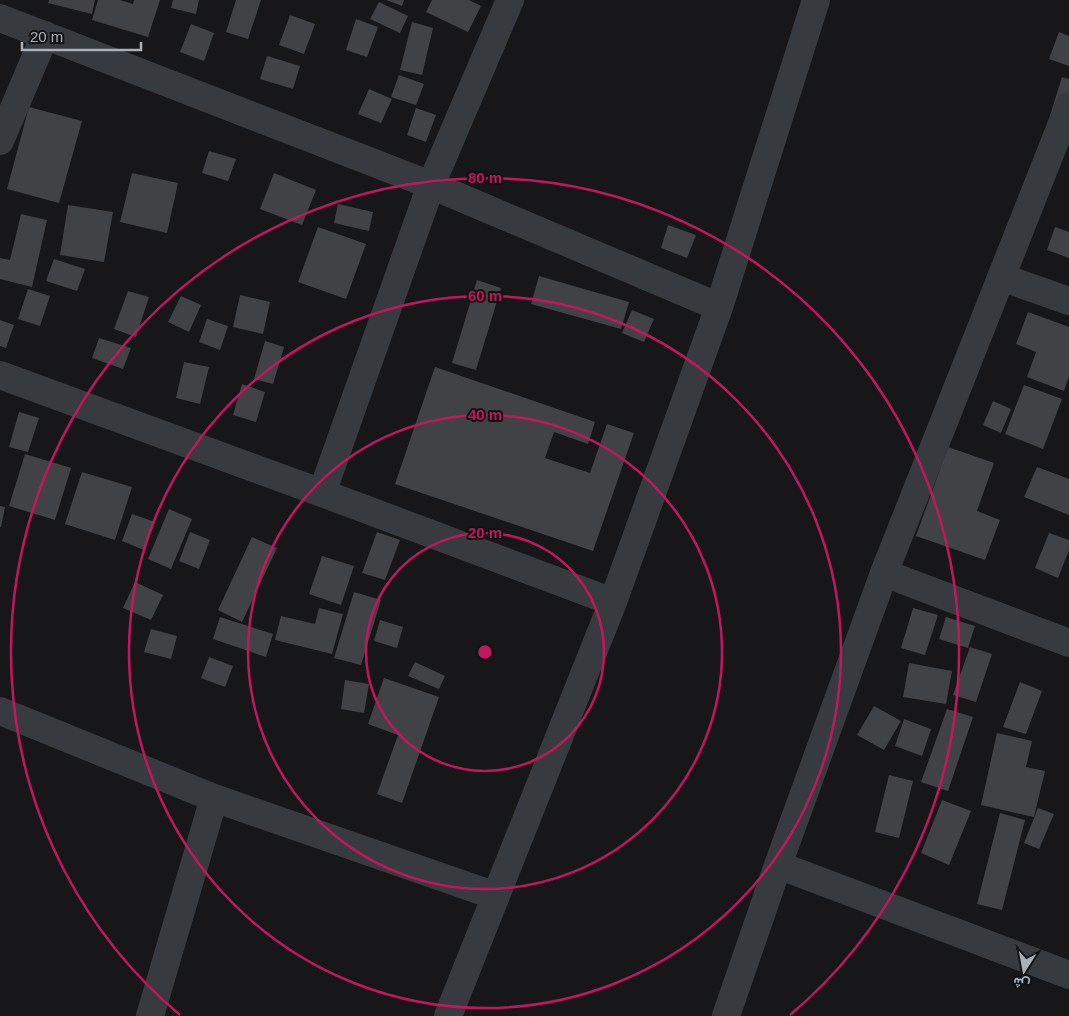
<svg xmlns="http://www.w3.org/2000/svg" width="1069" height="1016" font-family="Helvetica,Vazirmatn,sans-serif">
  <rect width="100%" height="100%" fill="#171719"/>
  <!-- building -->
  <path fill="#414246" d="M49,0h46l-3,14 -44,-11z
    M98,0h22l13,4 1,-4h26l-12,37 -56,-17z
    M173,0h26l-3,14 -25,-6z
    M236,0h25l-13,39 -22,-7z
    M386,0h18l-2,6z
    M432,0h37l12,6 -13,26 -42,-20z
    M379,2l29,14 -8,17 -30,-14z
    M290,15l25,9 -11,30 -25,-9z
    M356,19l22,8 -11,30 -21,-7z
    M412,22l21,6 -11,47 -22,-5z
    M191,24l23,9 -10,28 -24,-9z
    M1059,32l10,4v30l-20,-7z
    M267,56l33,10 -7,23 -33,-10z
    M399,75l25,9 -8,21 -25,-8z
    M1062,77l7,2v53l-22,-7z
    M369,89l23,10 -11,24 -23,-9z
    M29,107l53,14 -23,82 -52,-14z
    M416,108l20,7 -10,27 -19,-7z
    M209,151l27,8 -8,22 -26,-8z
    M132,173l46,10 -11,50 -47,-11z
    M274,173l42,17 -14,35 -42,-16z
    M338,204l35,8 -4,19 -35,-8z
    M68,205l45,7 -9,50 -44,-7z
    M21,214l26,6 -15,67 -32,-8v-21l10,2z
    M668,225l28,10 -9,23 -26,-10z
    M318,227l48,17 -20,55 -48,-17z
    M1055,227l14,5v26l-22,-8z
    M54,259l31,10 -8,22 -31,-10z
    M539,276l90,26 -8,27 -90,-25z
    M477,280l24,8 -25,82 -24,-7z
    M28,289l22,7 -10,30 -22,-7z
    M128,291l21,6 -13,40 -22,-8z
    M240,295l30,7 -7,32 -30,-7z
    M181,296l20,9 -12,27 -21,-10z
    M632,310l22,9 -10,23 -22,-9z
    M1028,312l41,15v49l-5,15 -37,-14 9,-25 -20,-8z
    M207,319l21,7 -8,24 -21,-8z
    M0,320l14,5 -8,23 -6,-2z
    M99,338l32,10 -8,21 -31,-11z
    M265,341l19,6 -11,37 -19,-5z
    M184,362l25,5 -9,37 -24,-6z
    M435,367l160,55 -7,22 -34,-12 -9,26 45,15 17,-49 27,9 -41,118 -198,-67z
    M242,384l23,8 -9,30 -23,-7z
    M1024,385l38,14 -19,50 -38,-15z
    M993,401l18,8 -10,24 -18,-8z
    M19,412l20,6 -11,34 -19,-5z
    M948,447l46,16 -17,48 23,9 -15,40 -69,-24z
    M25,454l46,14 -16,52 -46,-14z
    M1037,467l32,12v36l-45,-18z
    M82,472l50,15 -17,53 -50,-16z
    M0,506l5,1 -4,20h-1z
    M169,509l23,10 -21,50 -23,-10z
    M132,514l23,8 -11,28 -22,-9z
    M190,532l20,8 -11,29 -20,-8z
    M377,532l23,8 -15,40 -23,-7z
    M1049,533l20,7v10l-11,28 -23,-10z
    M252,537l25,11 -35,74 -24,-12z
    M322,556l32,10 -13,39 -32,-11z
    M135,582l28,13 -12,25 -28,-12z
    M354,592l27,8 -20,65 -27,-7z
    M319,608l24,6 -11,40 -57,-14 6,-24 34,8z
    M913,608l25,7 -13,40 -24,-7z
    M220,617l53,17 -7,23 -53,-18z
    M946,617l29,9 -7,22 -29,-9z
    M380,620l23,7 -6,21 -23,-7z
    M151,629l26,7 -6,23 -27,-7z
    M970,647l22,7 -16,48 -23,-7z
    M209,657l24,9 -8,21 -24,-9z
    M415,662l30,14 -6,13 -31,-13z
    M909,663l43,8 -6,33 -43,-7z
    M384,678l55,19 -37,106 -25,-9 21,-59 -30,-11z
    M345,680l24,4 -5,29 -23,-4z
    M1020,682l22,9 -16,43 -23,-7z
    M874,706l27,15 -17,29 -27,-15z
    M947,709l26,8 -25,74 -27,-9z
    M904,719l27,10 -9,27 -27,-10z
    M997,733l35,8 -6,26 19,4 -11,46 -53,-12z
    M889,775l24,6 -14,57 -24,-6z
    M942,800l29,11 -22,54 -28,-12z
    M1038,808l16,6 -15,35 -15,-6z
    M1000,813l25,7 -23,90 -25,-6z"/>
  <g fill="none" stroke-linecap="round" stroke-linejoin="round">
    <!-- minor -->
    <path stroke="#373a3f" stroke-width="28" d="M0,18l431,167 288,122
      M0,141l45,-106
      M1001,277l68,24
      M0,375l322,118 291,109
      M322,493l109,-308 79,-185
      M884,573l185,70
      M0,711l214,87 282,98
      M778,865l291,110
      M150,1016l64,-218
      M448,1016l165,-414 106,-295 97,-307
      M726,1016l52,-151 106,-292 185,-467"/>
  </g>
  <!-- distance rings -->
  <g fill="none" stroke="#c2185b" stroke-width="2.5">
    <circle cx="485" cy="652" r="119"/>
    <circle cx="485" cy="652" r="237"/>
    <circle cx="485" cy="652" r="356"/>
    <path d="M180 1015A474 474 0 1 1 790 1015"/>
  </g>
  <circle cx="485" cy="652" r="8" fill="#c2185b" stroke="#121214" stroke-width="2.5"/>
  <g font-size="15" text-anchor="middle" font-weight="bold" fill="#c2185b" stroke="#121214" stroke-width="4" stroke-linejoin="round" paint-order="stroke">
    <text x="485" y="183">80 m</text>
    <text x="485" y="301">60 m</text>
    <text x="485" y="420">40 m</text>
    <text x="485" y="538">20 m</text>
  </g>
  <!-- north arrow -->
  <g transform="translate(1024 971) rotate(191)" stroke="#121214" stroke-width="4" paint-order="stroke">
  <path d="M0-4L9 19L0 12L-9 19Z" fill="#a8b1ba"/>
  <text y="-8" font-size="14" font-weight="bold" text-anchor="middle" fill="#a8b1ba">ش</text>
  </g>
  <!-- scale -->
  <path d="M22 42v8h119v-8" fill="none" stroke="#a8b1ba" stroke-width="2.5"/>
  <text x="30" y="42" font-size="15" fill="#a8b1ba" stroke="#121214" stroke-width="4" paint-order="stroke">20 m</text>
</svg>
